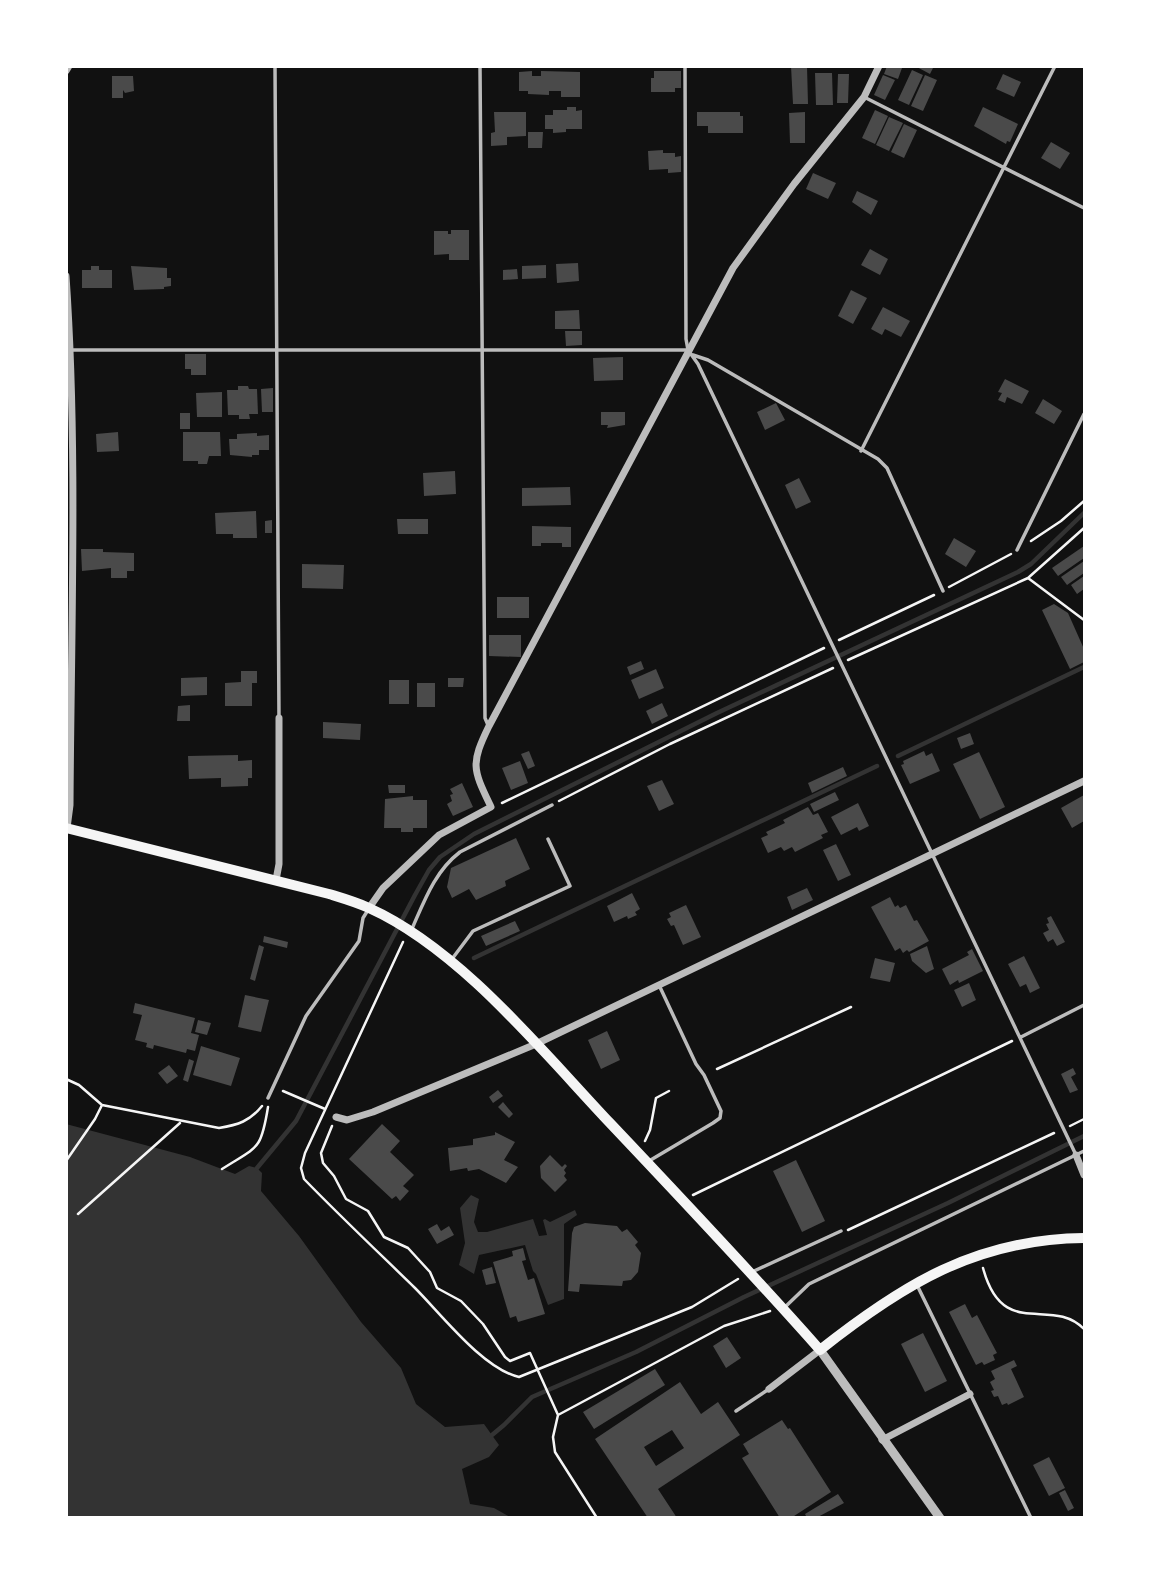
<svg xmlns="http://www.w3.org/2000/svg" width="1151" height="1584" font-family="Manrope,sans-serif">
  <rect width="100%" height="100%" fill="#111"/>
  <!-- water -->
  <path fill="#333" d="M66,1124l124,33 45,17 14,-8 8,2 5,5 -1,18 38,45 62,86 40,46 15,36 29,23 39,-3 15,21 -10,12 -27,12 8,35 24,4 16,9h-443z
    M471,1195l8,4 -5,23 4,10h9l46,-13 6,17 8,-1 -4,-15 2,-1 5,3 25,-12 2,5 -13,9v75l-16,6 -12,-31 -3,-3 -8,-26 -46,10 -5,19 -15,-9 6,-22 -5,-35z"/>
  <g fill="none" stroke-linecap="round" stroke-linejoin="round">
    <!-- stream -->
    <path stroke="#333" stroke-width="4.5" d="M898,756l186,-89
      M474,958l403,-192
      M257,1168l39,-47 119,-226 14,-25 11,-13 34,-23 243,-121 301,-141 13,-8 53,-51
      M492,1435l12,-10 28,-28 104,-45 108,-55 204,-94 136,-67"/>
  </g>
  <!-- building -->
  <path fill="#4a4a4a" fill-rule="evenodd" d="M791,66h16l1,38h-15z
    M887,66l15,2 -4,11 -14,-5z
    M915,66h19l-4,8z
    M912,70l11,5 -14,30 -11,-5z
    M532,71v5h9v-5l39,1v25h-19v-6h-12v4l-21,-1v-3h-9v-19z
    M654,71h27v17h-6v4h-24v-14h3z
    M815,73h17l1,32h-17z
    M838,74h11l-1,29h-11z
    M1003,74l18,8 -7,15 -18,-8z
    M883,75l12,5 -10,20 -11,-5z
    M925,75l12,5 -14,31 -12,-5z
    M112,76h21l1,15 -9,2 -2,-3v8h-11z
    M567,107h9v4l6,-1v19h-16v3l-13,1v-4h-8v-14h8v-5h14z
    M983,107l35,17 -8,18 -3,-1 -1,3 -32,-18z
    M875,110l13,6 -13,28 -13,-6z
    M494,112h32v24l-19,1v8l-16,1v-13l4,-1z
    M697,112h43v4h3v17h-35v-7h-11z
    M805,112v31h-15l-1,-30z
    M889,117l14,6 -14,28 -13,-6z
    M904,124l13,6 -13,28 -13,-6z
    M528,132h15l-1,16h-14z
    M1051,142l19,11 -10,16 -19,-11z
    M663,150v3h12v4l6,-1v16l-13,1v-4l-19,1 -1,-19z
    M813,173l23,10 -8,16 -22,-10z
    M857,191l21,10 -7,14 -19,-13z
    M451,230h18v30h-20v-6l-15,1v-24h14v3h3z
    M870,249l18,10 -8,16 -19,-10z
    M578,263l1,18 -22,2 -1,-19z
    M546,265v13l-24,1v-13z
    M91,266h8v4h13v18h-30v-18h9z
    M131,266l36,2v10h4v8l-7,1v2l-30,1z
    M517,269l1,10 -15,1v-10z
    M851,290l16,8 -14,26 -15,-8z
    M883,307l27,14 -9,16 -16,-8 -3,6 -11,-6z
    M579,310l1,19h-25v-18z
    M565,331h17v14l-16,1z
    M185,354h21v21h-15v-6h-6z
    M623,357v23l-29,1 -1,-23z
    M1005,379l24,12 -7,13 -15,-7 -2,6 -7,-3 4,-7 -4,-1z
    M238,386h10l1,3h8l1,25h-9l1,5h-11v-4h-11l-1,-25h11z
    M273,388v24h-11l-1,-23z
    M222,392v25h-25l-1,-24z
    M1043,399l19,12 -8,13 -19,-11z
    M776,403l9,17 -20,10 -8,-18z
    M601,412h24v13l-18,3 1,-3h-7z
    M180,413h10v16h-10z
    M118,432l1,19 -22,1 -1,-18z
    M183,432h37l1,24h-12l-2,8h-9v-3h-15z
    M257,433v3l12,-1v15h-10v5h-7v2l-22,-2 -1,-16h8v-5z
    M455,471l1,23 -32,2 -1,-23z
    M799,478l12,24 -15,7 -11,-24z
    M570,487l1,18 -49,1v-18z
    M256,511l1,27h-24v-4h-17l-1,-21z
    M397,519h31v15h-30z
    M272,520v13h-7v-12z
    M532,526l39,1v20h-9v-4h-21v3h-9z
    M954,538l22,13 -10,16 -21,-13z
    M1084,546v12l-26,18 -6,-8z
    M81,549h22v3l31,1v18h-7v7h-16v-10l-29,3z
    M1084,561v12l-17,12 -6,-8z
    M302,564l42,1 -1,24 -41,-1z
    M1084,576v13l-7,5 -6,-9z
    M497,597h32v21h-32z
    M1054,604l14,9 16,36v13l-14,7 -28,-59z
    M489,635h32v22l-32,-1z
    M641,661l3,8 -14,6 -3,-8z
    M656,669l8,19 -25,11 -8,-19z
    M241,671h16v12h-5v23h-27v-23l16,-1z
    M207,677v18l-26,1v-18z
    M448,678h16l-1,9h-15z
    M389,680h20v24h-20z
    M417,683h18v24h-18z
    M662,703l6,13 -16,8 -6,-13z
    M190,705v16h-13l1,-15z
    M323,722l38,2 -1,16 -37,-2z
    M970,733l4,11 -13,5 -4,-11z
    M529,751l6,15 -7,3 -7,-15z
    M924,751l2,5 6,-3 8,18 -30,13 -9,-19 3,-1 -1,-3z
    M979,752l26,55 -25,12 -27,-55z
    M238,755v6l14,-1v18h-4v8l-27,1v-9l-32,1 -1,-23z
    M520,761l8,22 -17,7 -9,-22z
    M843,767l4,9 -35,17 -4,-10z
    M662,780l12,24 -15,7 -12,-25z
    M462,783l11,24 -20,9 -6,-12 5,-3 -2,-6 3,-1 -3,-5z
    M388,785h17v8h-16z
    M835,792l4,8 -25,12 -4,-8z
    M1084,795v26l-12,7 -11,-20z
    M413,796v4h14v28h-14v4h-12v-4h-17l1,-29z
    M858,803l11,23 -10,5 -2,-4 -16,8 -10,-18z
    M808,807l5,8 5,-2 10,19 -7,3 2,3 -28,14 -3,-5 -8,4 -3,-4 -13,6 -7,-15 7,-3 -2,-3 19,-9 -2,-3z
    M516,838l14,31 -25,12 1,5 -30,14 -7,-11 -17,9 -5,-11 4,-19z
    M836,844l15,31 -13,6 -15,-31z
    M807,888l6,12 -21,10 -5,-13z
    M632,893l8,16 -5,3 2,3 -9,4 -1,-3 -13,6 -7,-16z
    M890,897l5,10 3,-2 2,3 6,-3 8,16 3,-1 12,21 -20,11 -2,-2 -4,3 -3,-5 -5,3 -24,-44z
    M686,905l15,32 -18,8 -9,-20 -3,1 -4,-7 4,-2 -2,-4z
    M1051,916l14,26 -8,4 -4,-7 -5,3 -5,-9 6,-3 -3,-6 3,-1 -2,-5z
    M515,921l5,10 -34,15 -5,-10z
    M264,936l24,6 -1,6 -24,-6z
    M259,945l5,2 -9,34 -5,-2z
    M927,946l7,23 -8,4 -14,-12 -2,-7z
    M972,949l11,22 -24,12 -1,-3 -8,5 -8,-16 27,-14 -2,-3z
    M1024,956l16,32 -10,5 -4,-9 -6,3 -12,-23z
    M875,958l20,5 -5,19 -20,-4z
    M969,983l7,17 -14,7 -8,-17z
    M245,995l24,5 -8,32 -23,-5z
    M135,1003l60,15 -4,15 8,2 -4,16 -8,-2 -1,4 -32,-8 -1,4 -7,-2 1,-4 -12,-3 7,-25 -9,-2z
    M198,1020l13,3 -4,12 -12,-3z
    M607,1031l13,29 -19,9 -13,-29z
    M201,1046l39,12 -9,28 -38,-11z
    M189,1059l5,2 -6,21 -5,-2z
    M169,1065l9,11 -11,8 -9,-11z
    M1073,1068l3,6 -5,3 7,13 -8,3 -9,-19z
    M498,1090l5,6 -10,7 -4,-6z
    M503,1102l10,12 -4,4 -11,-11z
    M382,1124l18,17 -10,11 24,23 -11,11 6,5 -9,10 -4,-5 -4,3 -43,-40z
    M495,1132l20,10 -11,18 14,7 -12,16 -27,-14 -11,2 -1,-3 -17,3 -2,-23 25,-3v-6l22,-4z
    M550,1155l12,12 3,-3 2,2 -3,4 2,3 -2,3 3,4 -12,12 -14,-14 -1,-12z
    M796,1160l29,61 -23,11 -29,-61z
    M585,1223l32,3 5,6 5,-3 11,13 -3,3 6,8 -3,19 -7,8 -8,1 -1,5 -42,-2 -1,8 -11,-1 4,-58 2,-6z
    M437,1224l4,7 8,-5 5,9 -17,9 -9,-15z
    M523,1248l3,12 -4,1 6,19 6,-2 11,36 -27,8 -2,-6 -6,2 -17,-56 20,-6 -1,-5z
    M492,1267l4,16 -10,2 -4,-15z
    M965,1304l7,14 5,-3 20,38 -4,2 2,5 -11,5 -2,-3 -6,3 -27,-53z
    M923,1333l24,48 -22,11 -24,-48z
    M727,1337l14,21 -15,10 -13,-22z
    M1014,1360l3,6 -6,3 13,28 -16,8 -1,-2 -5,2 -4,-9 -4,1 -3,-6 3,-1 -4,-8 5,-3 -4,-8z
    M655,1369l10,16 -71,44 -11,-17z
    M680,1382l21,32 17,-12 22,33 -82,54 19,29h-29l-53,-79zM672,1430l12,18 -28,18 -12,-19z
    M782,1420l6,9 2,-1 41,64 -40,26h-11l-38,-60 7,-4 -6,-10z
    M1049,1457l16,31 -16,8 -16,-31z
    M1065,1490l9,18 -6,3 -9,-18z
    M838,1494l6,9 -28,15h-9l-2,-4z"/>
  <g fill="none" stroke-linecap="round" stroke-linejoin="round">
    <!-- path -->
    <path stroke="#f5f5f5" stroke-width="2.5" d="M1031,541l30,-20 23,-20
      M1028,578l56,42
      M949,587l62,-33
      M839,640l95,-45
      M848,660l180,-82 56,-50
      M559,801l111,-57 163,-76
      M502,803l322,-155
      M403,942l-98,211 -4,15 3,11c36,37 74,73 111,109 26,26 68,81 104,89l173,-70 46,-28
      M717,1069l134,-62
      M66,1079l13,6 23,20 117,23c19,-3 31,-7 43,-22
      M283,1091l42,18
      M332,1126l-11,27 2,10 11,13 12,23 22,12 16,26 24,11 22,24 7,16 24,13 22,23 22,33 5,4 20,-8 28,62
      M1070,1126l14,-7
      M645,1141l5,-11 6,-32 13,-7
      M66,1161l29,-42 7,-14
      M222,1169c36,-23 39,-18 46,-62
      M693,1195l319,-154
      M78,1214l102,-91
      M848,1230l206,-97
      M983,1268c20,74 68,27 101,61
      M597,1518l-42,-66 -2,-15 5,-22 166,-89 46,-15"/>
    <!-- service -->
    <path stroke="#bcbcbc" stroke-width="3.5" d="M275,66l4,652
      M480,66l5,652 3,7
      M685,66l1,273 2,11 10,14 378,791
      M864,97l220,111
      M72,350h616
      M693,355l15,5 170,99 9,9 56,123
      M861,451l194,-385
      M1017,550l67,-136
      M411,931c13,-29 23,-59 49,-79l92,-47
      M452,959l21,-28 97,-45 -22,-47
      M1021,1037l63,-32
      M268,1098l38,-82 53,-75 4,-23 5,-8
      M649,1161l64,-38 7,-5 1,-7 -17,-36 -8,-11 -37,-79
      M754,1271l87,-40
      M917,1285l114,233
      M784,1308l25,-24 275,-133
      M736,1411l33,-22"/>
    <!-- minor -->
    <path stroke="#bcbcbc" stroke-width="7" d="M66,71l3,-5
      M66,276c12,175 5,353 4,529l-3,23
      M276,880l3,-16v-146
      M369,908l14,-20 56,-53 52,-28c-18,-38 -21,-42 -2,-81l244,-458 61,-84 70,-87 15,-31
      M336,1117l11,3 26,-8 163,-68 548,-263
      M1076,1155l8,20
      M769,1389l51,-39
      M882,1440l88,-46"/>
    <!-- tertiary -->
    <path stroke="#bcbcbc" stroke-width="9" d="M820,1350l120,168"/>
    <!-- primary -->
    <path stroke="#f5f5f5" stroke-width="10" d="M66,828l263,66c13,4 27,8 40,14 91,41 173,143 241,215 71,75 142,150 210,227 82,-65 156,-111 264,-112"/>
  </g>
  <!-- border -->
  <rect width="1151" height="1584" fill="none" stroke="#ffffff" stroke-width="136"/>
</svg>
